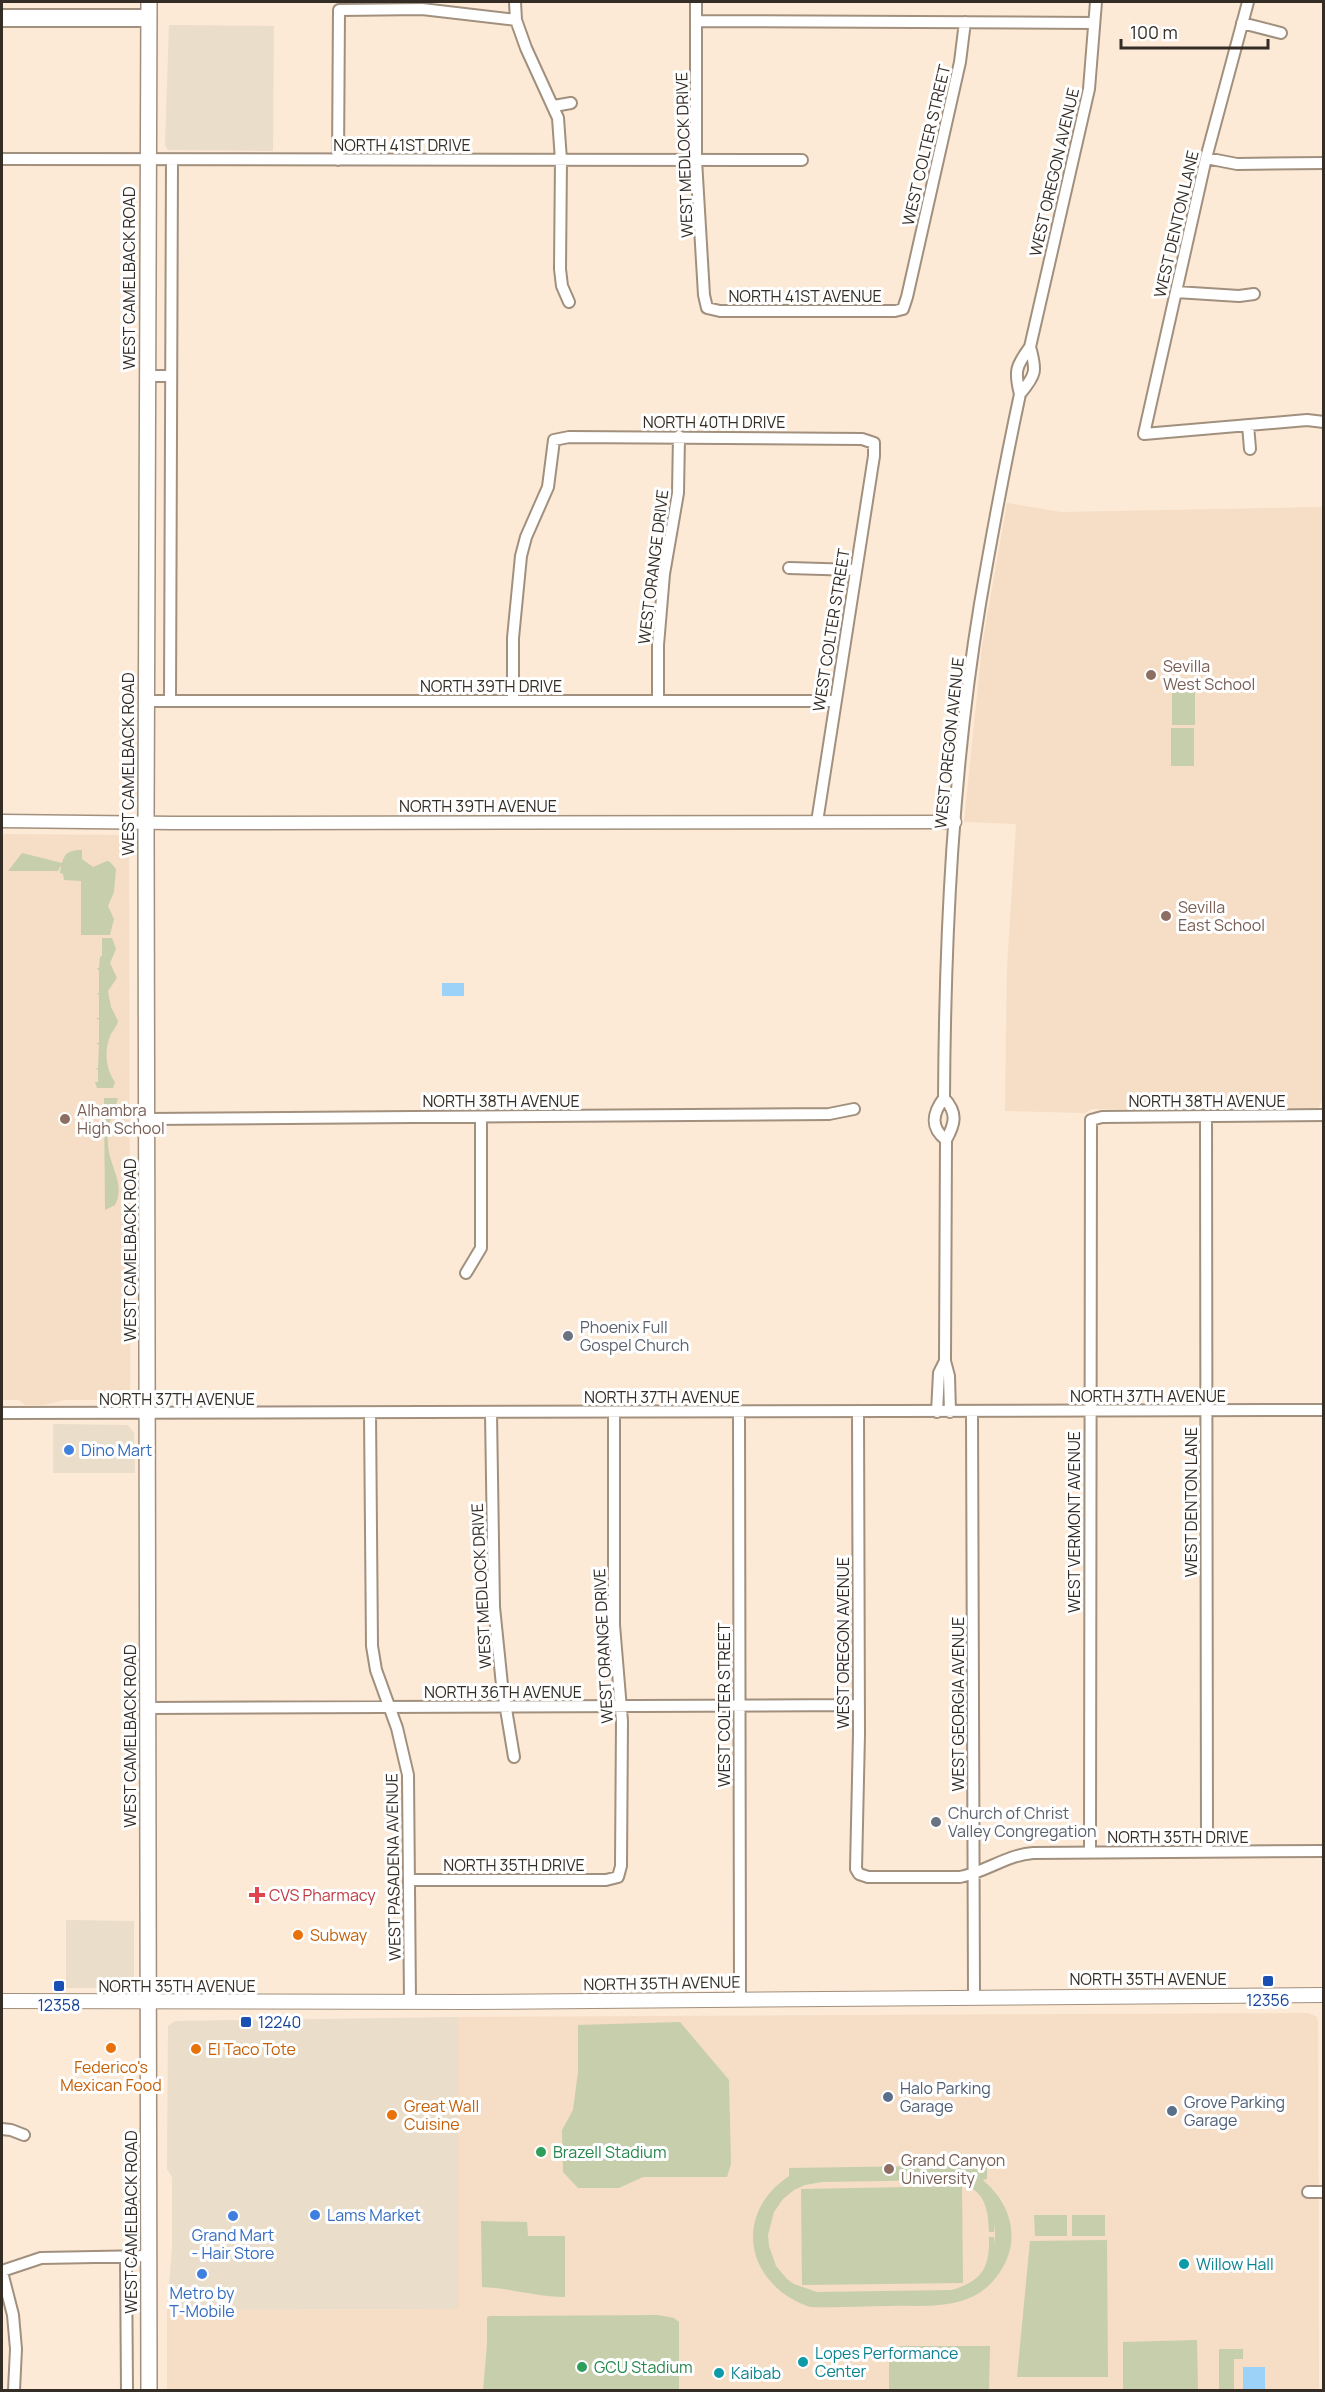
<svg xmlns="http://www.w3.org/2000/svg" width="1325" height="2392" font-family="Manrope,sans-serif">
  <rect width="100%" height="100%" fill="#fce9d6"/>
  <!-- commercial -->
  <path fill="#eaddca" d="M169,25l105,1 -1,125 -105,-1 -3,-5z
    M53,1424l75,1 6,8 1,40h-82z
    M66,1920l68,1v59l-4,8h-64z
    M458,2017l1,292 -292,1 5,-62v-71l-5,-8 1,-143 7,-5z"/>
  <!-- built -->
  <path fill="#f6ddc5" d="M1007,503l54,9 262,-5v593l-5,8 -227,1 -6,4 -80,-2 2,-143 9,-144 -52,-2 18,-176z
    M2,834l114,1h8l5,8 1,551 -1,7 -11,5h-6l-8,-6h-40l-20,5h-19l-6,-5h-17z
    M1308,2013l9,4 1,5 1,368h-1152v-80l291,-1v-292z"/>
  <!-- green -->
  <path fill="#c6ceac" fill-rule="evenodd" d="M1172,687h23v38h-23z
    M1171,728h23v38h-23z
    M82,850v9l11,8 14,-6 3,1 6,7 -2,23 -6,14 6,13 -4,16h-29v-54l-17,-1 -1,-6 -3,-1 1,-8 -3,6h-50l14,-18 40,10c3,-11 8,-13 20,-13z
    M102,938h10l4,11 -6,14 7,15 -9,13 3,16 7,14c-1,5 -4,8 -7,13 -7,15 -6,34 4,48l-2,6h-16l-2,-6h3v-12l-2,-2h2l1,-23 -3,-2h3v-23l-3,-2h3v-23l-2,-2h2v-22l-2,-3h2l1,-11 2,-1z
    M104,1098h14c-5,19 -12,25 -10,47 1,21 18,39 7,60l-10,5z
    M680,2022l49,58 2,84 -4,13h-84l-24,11h-41l-15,-16 -1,-42 11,-20 5,-38v-47z
    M987,2165v14l-4,1c19,17 31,37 28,64 -2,14 -9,27 -18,37 -26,30 -68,24 -104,25 -26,0 -52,2 -79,1 -63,-21 -79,-92 -21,-131v-8zM945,2180c35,5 43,18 44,52h5l1,-9v22l-1,-8h-5c1,31 -7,44 -37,53l-135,2 -23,-8 -7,-5 -11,-13 -7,-20 -1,-11 6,-23 9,-13 11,-9 11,-5 17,-3z
    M962,2186l1,97 -161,2 -1,-96z
    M1034,2215h33v21h-32z
    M1072,2215h33v21h-33z
    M481,2221l46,1 1,14h37v61c-28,0 -55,-9 -83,-10z
    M1107,2240l1,137h-91l13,-136z
    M658,2315l16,3 5,4v68h-196l4,-46v-27l3,-1z
    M1197,2340l1,50h-75v-48z
    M900,2346h90l-1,44h-100v-33z
    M1219,2349h24v10h-9v31h-15z"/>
  <!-- water -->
  <path fill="#9cd2f7" d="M442,983h22v13h-22z
    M1243,2367h22v23h-22z"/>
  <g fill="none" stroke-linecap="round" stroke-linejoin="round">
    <defs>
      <path id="minor" d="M515,2l1,18 10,28 32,70 3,42 -1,109 2,17 7,16
        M696,2v158l8,135 3,13 13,3h175l8,-2 4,-12 53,-235 5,-40
        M1248,2l-42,156 -62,276 163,-14 17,2
        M696,21l398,2
        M1242,23l39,10
        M554,106l17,-3
        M1206,158l31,6 87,-1
        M2,159l800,1
        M338,160l1,-150 83,-1 94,11
        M1176,292l63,4 15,-2
        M147,376h24
        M1020,394c16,-19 17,-23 10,-47
        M1248,425l2,24
        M789,568l67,2
        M147,701h688
        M170,701l2,-541
        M513,701v-63l8,-82 5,-19 22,-50 6,-47 15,-3 293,2 12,4v13l-57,366
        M658,701v-56l6,-71 14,-81 1,-57
        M944,1098c14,15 11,26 2,42l-1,221 4,15 1,36
        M1206,1117l1,735
        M147,1119l682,-5 25,-5
        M946,1140c-16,-13 -14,-26 -2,-42 1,-164 9,-331 36,-494 12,-70 25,-140 40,-210 -6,-23 -4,-28 10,-47l59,-258 7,-87
        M466,1273l15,-25v-131
        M858,1411l1,323 -3,135 3,5 9,3h92c26,-5 46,-22 73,-24l291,-2
        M972,1411l2,586
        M739,1412l1,586
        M937,1412l2,-39 6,-12
        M2,1413l1322,-3
        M370,1413l2,233 4,24 21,58 11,47 2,227
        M491,1413l3,194 8,78 12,72
        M148,1708l710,-3
        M1090,1852l1,-732 11,-3 222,-2
        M410,1880h196l12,-3 3,-11 1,-145 -8,-96v-213
        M2,2129l9,1 13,5
        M1308,2192h16
        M126,2256l1,134
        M2,2271l39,-13 108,-2
        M2,2272l11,43 3,34 -2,41"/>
      <path id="tertiary" d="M2,821l170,2 783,-1"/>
      <path id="secondary" d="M2,2001l466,1 856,-7"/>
      <path id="primary" d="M149,2390l-3,-1568 3,-820"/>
      <path id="trunk" d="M2,18h146"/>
    </defs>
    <!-- minor casing -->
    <use href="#minor" stroke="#a1907e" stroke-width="14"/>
    <!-- tertiary casing -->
    <use href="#tertiary" stroke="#a1907e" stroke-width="15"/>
    <!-- secondary casing -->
    <use href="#secondary" stroke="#a1907e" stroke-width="16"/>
    <!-- primary casing -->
    <use href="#primary" stroke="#a1907e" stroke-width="18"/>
    <!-- trunk casing -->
    <use href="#trunk" stroke="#a1907e" stroke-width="20"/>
    <!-- minor -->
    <use href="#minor" stroke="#fff" stroke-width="10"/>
    <!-- tertiary -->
    <use href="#tertiary" stroke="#fff" stroke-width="12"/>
    <!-- secondary -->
    <use href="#secondary" stroke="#fff" stroke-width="14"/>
    <!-- primary -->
    <use href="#primary" stroke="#fff" stroke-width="15"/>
    <!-- trunk -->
    <use href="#trunk" stroke="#fff" stroke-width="16"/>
  </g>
  <!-- markers -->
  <g fill="#8d6e63" stroke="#fff" stroke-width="2">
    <circle cx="1151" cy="675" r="6"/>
    <circle cx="1166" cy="916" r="6"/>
    <circle cx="65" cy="1119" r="6"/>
    <circle cx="889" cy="2169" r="6"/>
  </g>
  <g fill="#6b7280" stroke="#fff" stroke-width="2">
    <circle cx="568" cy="1336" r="6"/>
    <circle cx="936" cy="1822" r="6"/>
  </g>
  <g fill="#3f7fe0" stroke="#fff" stroke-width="2">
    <circle cx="69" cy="1450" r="6"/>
    <circle cx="315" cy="2215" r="6"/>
    <circle cx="233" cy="2216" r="6"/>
    <circle cx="202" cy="2274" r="6"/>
  </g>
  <path fill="#e0444e" stroke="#fff" stroke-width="2" d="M254 1886h6v6h6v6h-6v6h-6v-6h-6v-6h6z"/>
  <g fill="#e8710a" stroke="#fff" stroke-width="2">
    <circle cx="298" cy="1935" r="6"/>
    <circle cx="111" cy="2048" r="6"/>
    <circle cx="196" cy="2049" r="6"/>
    <circle cx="392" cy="2115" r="6"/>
  </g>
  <g fill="#1a4fb4" stroke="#fff" stroke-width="2">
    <rect x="1262" y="1975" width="12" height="12" rx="3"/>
    <rect x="53" y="1980" width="12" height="12" rx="3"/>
    <rect x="240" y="2016" width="12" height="12" rx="3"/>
  </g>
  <g fill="#5c6f8a" stroke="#fff" stroke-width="2">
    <circle cx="888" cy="2097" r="6"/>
    <circle cx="1172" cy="2111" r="6"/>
  </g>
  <g fill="#2e9e5b" stroke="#fff" stroke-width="2">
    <circle cx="541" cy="2152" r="6"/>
    <circle cx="582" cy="2367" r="6"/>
  </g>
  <g fill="#0f9aa8" stroke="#fff" stroke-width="2">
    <circle cx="1184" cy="2264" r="6"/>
    <circle cx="803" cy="2362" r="6"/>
    <circle cx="719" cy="2373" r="6"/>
  </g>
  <g text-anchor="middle" stroke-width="6" stroke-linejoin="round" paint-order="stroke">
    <!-- street labels -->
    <g font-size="16" fill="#342d26" stroke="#fff">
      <text x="402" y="151">NORTH 41ST DRIVE</text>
      <text transform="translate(926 145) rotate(-77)" y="6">WEST COLTER STREET</text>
      <text transform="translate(684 155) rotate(-92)" y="6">WEST MEDLOCK DRIVE</text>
      <text transform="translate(1054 172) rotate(-77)" y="6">WEST OREGON AVENUE</text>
      <text transform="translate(1176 224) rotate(-77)" y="6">WEST DENTON LANE</text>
      <text transform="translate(129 278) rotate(-90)" y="6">WEST CAMELBACK ROAD</text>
      <text x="805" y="302">NORTH 41ST AVENUE</text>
      <text x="714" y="428">NORTH 40TH DRIVE</text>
      <text transform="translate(653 567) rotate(-83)" y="6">WEST ORANGE DRIVE</text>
      <text transform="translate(831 630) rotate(-81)" y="6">WEST COLTER STREET</text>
      <text x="491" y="692">NORTH 39TH DRIVE</text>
      <text transform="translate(949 743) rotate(-84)" y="6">WEST OREGON AVENUE</text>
      <text transform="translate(128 764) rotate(-90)" y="6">WEST CAMELBACK ROAD</text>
      <text x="478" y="812">NORTH 39TH AVENUE</text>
      <text x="501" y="1107">NORTH 38TH AVENUE</text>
      <text x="1207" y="1107">NORTH 38TH AVENUE</text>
      <text transform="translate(130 1250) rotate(-90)" y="6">WEST CAMELBACK ROAD</text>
      <text x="1148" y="1402">NORTH 37TH AVENUE</text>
      <text x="662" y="1403">NORTH 37TH AVENUE</text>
      <text x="177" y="1405">NORTH 37TH AVENUE</text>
      <text transform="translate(1191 1502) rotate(-90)" y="6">WEST DENTON LANE</text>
      <text transform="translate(1074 1522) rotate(-90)" y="6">WEST VERMONT AVENUE</text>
      <text transform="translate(481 1586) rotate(-93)" y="6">WEST MEDLOCK DRIVE</text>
      <text transform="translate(843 1643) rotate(-90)" y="6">WEST OREGON AVENUE</text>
      <text transform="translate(603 1646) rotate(-93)" y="6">WEST ORANGE DRIVE</text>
      <text x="503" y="1698">NORTH 36TH AVENUE</text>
      <text transform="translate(958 1704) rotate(-90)" y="6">WEST GEORGIA AVENUE</text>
      <text transform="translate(724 1705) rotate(-90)" y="6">WEST COLTER STREET</text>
      <text transform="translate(130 1736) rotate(-90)" y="6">WEST CAMELBACK ROAD</text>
      <text x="1178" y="1843">NORTH 35TH DRIVE</text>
      <text x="514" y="1871">NORTH 35TH DRIVE</text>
      <text transform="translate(393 1867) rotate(-91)" y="6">WEST PASADENA AVENUE</text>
      <text x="1148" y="1985">NORTH 35TH AVENUE</text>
      <text transform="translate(662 1983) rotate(-1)" y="6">NORTH 35TH AVENUE</text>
      <text x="177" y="1992">NORTH 35TH AVENUE</text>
      <text transform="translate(131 2222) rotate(-90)" y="6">WEST CAMELBACK ROAD</text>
    </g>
    <!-- education labels -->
    <g font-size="16" fill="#785e54" stroke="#fff" text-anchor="start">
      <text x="1163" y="672">Sevilla<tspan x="1163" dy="18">West School</tspan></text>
      <text x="1178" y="913">Sevilla<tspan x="1178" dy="18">East School</tspan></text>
      <text x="77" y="1116">Alhambra<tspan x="77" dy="18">High School</tspan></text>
      <text x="901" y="2166">Grand Canyon<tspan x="901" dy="18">University</tspan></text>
    </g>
    <!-- worship labels -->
    <g font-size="16" fill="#5b616d" stroke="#fff" text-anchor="start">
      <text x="580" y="1333">Phoenix Full<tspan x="580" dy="18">Gospel Church</tspan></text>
      <text x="948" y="1819">Church of Christ<tspan x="948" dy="18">Valley Congregation</tspan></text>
    </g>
    <!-- shop labels -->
    <g font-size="16" fill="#366cbe" stroke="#fff" text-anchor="start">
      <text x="81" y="1456">Dino Mart</text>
      <text x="327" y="2221">Lams Market</text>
      <text x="233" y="2241" text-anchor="middle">Grand Mart<tspan x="233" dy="18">- Hair Store</tspan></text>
      <text x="202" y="2299" text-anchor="middle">Metro by<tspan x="202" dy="18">T-Mobile</tspan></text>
    </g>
    <!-- health labels -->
    <g font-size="16" fill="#be3a42" stroke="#fff" text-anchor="start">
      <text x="269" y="1901">CVS Pharmacy</text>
    </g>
    <!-- food labels -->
    <g font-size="16" fill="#c56008" stroke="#fff" text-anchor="start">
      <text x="310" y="1941">Subway</text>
      <text x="208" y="2055">El Taco Tote</text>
      <text x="111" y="2073" text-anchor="middle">Federico's<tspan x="111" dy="18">Mexican Food</tspan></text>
      <text x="404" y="2112">Great Wall<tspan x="404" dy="18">Cuisine</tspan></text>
    </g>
    <!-- transit labels -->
    <g font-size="16" fill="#164399" stroke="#fff">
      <text x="1268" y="2006">12356</text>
      <text x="59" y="2011">12358</text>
      <text x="258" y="2028" text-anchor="start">12240</text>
    </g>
    <!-- service labels -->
    <g font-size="16" fill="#4e5e75" stroke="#fff" text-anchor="start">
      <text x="900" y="2094">Halo Parking<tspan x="900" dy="18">Garage</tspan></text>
      <text x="1184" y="2108">Grove Parking<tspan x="1184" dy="18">Garage</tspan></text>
    </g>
    <!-- leisure labels -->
    <g font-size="16" fill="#27864d" stroke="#fff" text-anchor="start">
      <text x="553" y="2158">Brazell Stadium</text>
      <text x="594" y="2373">GCU Stadium</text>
    </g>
    <!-- culture labels -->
    <g font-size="16" fill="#0d838f" stroke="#fff" text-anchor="start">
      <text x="1196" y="2270">Willow Hall</text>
      <text x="815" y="2359">Lopes Performance<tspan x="815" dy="18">Center</tspan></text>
      <text x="731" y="2379">Kaibab</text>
    </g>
  </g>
  <!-- border -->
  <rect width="1325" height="2392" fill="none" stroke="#342d26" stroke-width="6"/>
  <!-- scale -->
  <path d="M1121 39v9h147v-9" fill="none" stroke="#342d26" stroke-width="3"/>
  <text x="1130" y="39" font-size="18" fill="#342d26" stroke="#ffffff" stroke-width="4.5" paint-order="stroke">100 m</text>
</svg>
